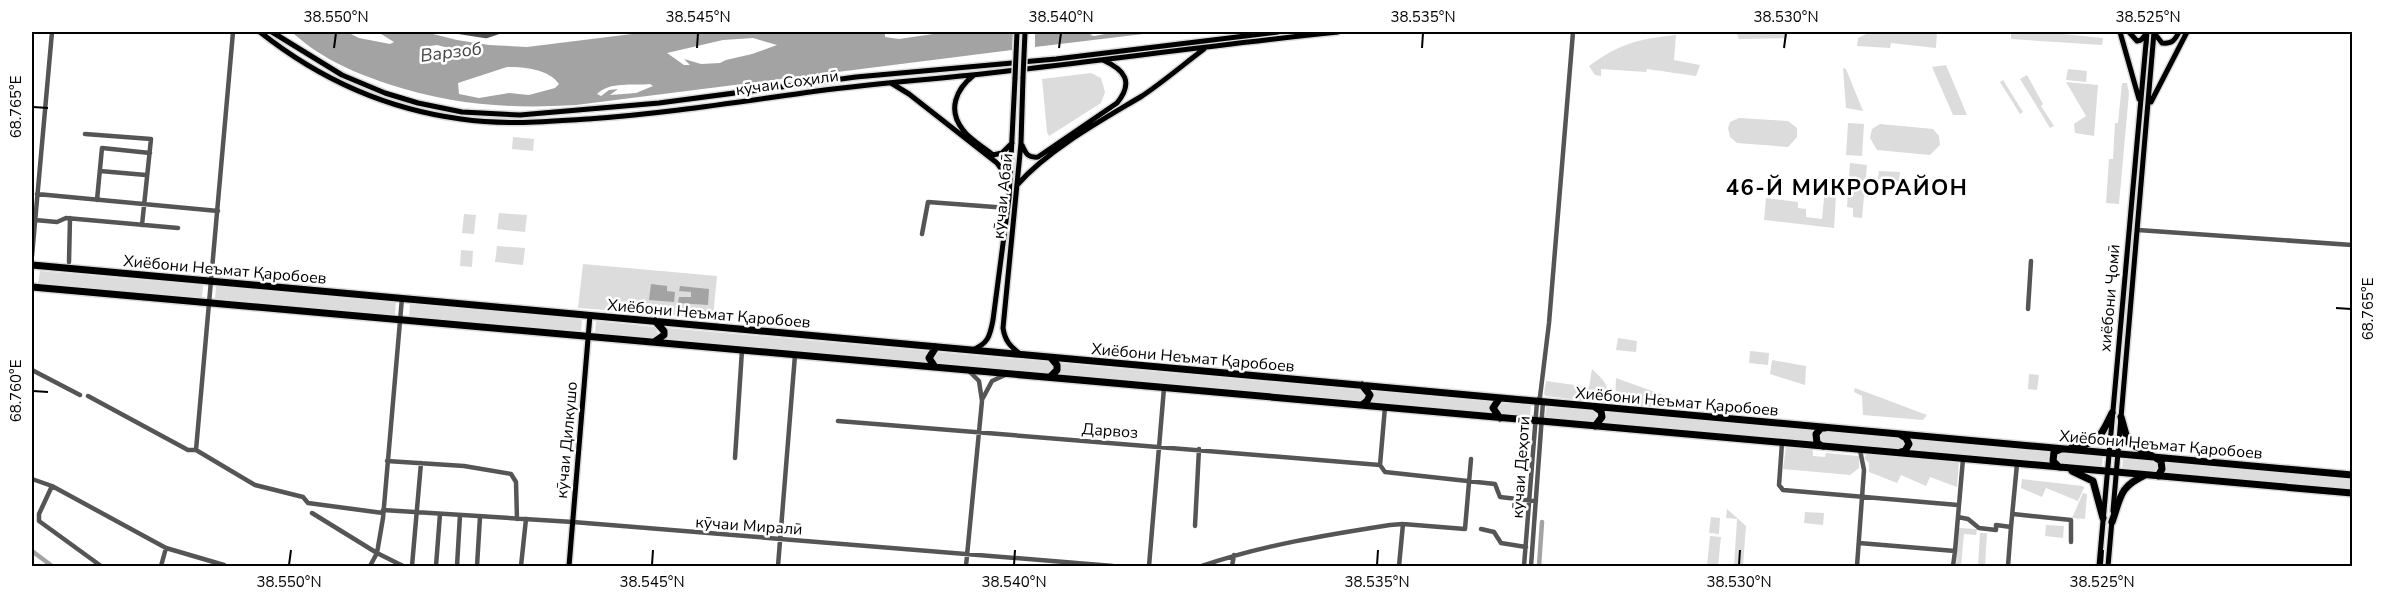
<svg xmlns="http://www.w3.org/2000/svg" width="2384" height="598" font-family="'Nunito Sans',sans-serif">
  <rect width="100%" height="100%" fill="#fff"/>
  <!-- green -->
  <path fill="#dcdcdc" d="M1736,32h51v6l-48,1z
    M1870,32h67l-1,16 -45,-5 -1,5 -33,-2 1,-8z
    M2011,32h32l60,6 -1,7 -91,-6z
    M1676,35l-2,25 26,5 -4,11 -49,-7 -1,3 -45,-3v7l-6,-1 -6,-9c31,-23 50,-27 87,-31z
    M1946,65l21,50h-14l-21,-48z
    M1843,68l3,1 17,42 -17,-3z
    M2068,69l19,2 -1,11 -20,-2z
    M1091,73l10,5 4,14 -4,11 -52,33 -2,-4 -5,-53z
    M2027,75l16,29 -2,2 13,20 -4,2 -30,-49z
    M2003,80l20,32 -3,2 -20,-32z
    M2066,82l32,3 -4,51 -19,-3 -1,-9 12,-8z
    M2122,83h5l2,10 -10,111 -13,-1 3,-44h4l2,-36h3z
    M1739,118l49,3 9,7v9l-9,10 -51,-4 -7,-6 -2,-9 2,-6z
    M1848,123l16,1 -2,32 -16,-1z
    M1880,124l53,5 6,7 1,9 -10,10 -53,-5 -7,-12 2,-9z
    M513,137l21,2 -1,12 -21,-2z
    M1850,163l17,2 -5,53 -9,-1v-9l-6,-1z
    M1879,171l21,1 -1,9 -21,-2z
    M1826,177l11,1 -3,50 -70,-8 2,-22 32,4v6l8,1v8l16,2z
    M499,213l28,2 -2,17 -28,-3z
    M464,214l12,1 -2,19 -12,-1z
    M497,246l28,2 -2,17 -28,-3z
    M461,250l12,1 -1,16 -12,-1z
    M583,264l134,12 -4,42 -135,-10z
    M40,271l163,14 -1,14 -164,-15z
    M216,286l180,15 -1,14 -180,-15z
    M410,304l169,14 3,3 -1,10 -172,-14z
    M596,321l59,6 4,8 -3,3 -61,-5z
    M667,328l261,23 -1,12 -261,-24z
    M1618,338l19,3 -1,11 -20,-2z
    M1750,351l19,2 -1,12 -19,-2z
    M936,352l115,10 2,7 -4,5 -113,-11 -2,-6z
    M1772,360l34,6 -1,19 -35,-11z
    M1059,363l302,27 3,1 2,5 -6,5 -302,-27z
    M1592,369c12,11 18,17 16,34l-63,-7 -1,-3 2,-12 43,6z
    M2029,374l10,1 -2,15 -9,-1z
    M1616,378l50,18 -2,14 -49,-4z
    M1855,388l72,27 -4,5 -60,-5 -1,-19 -8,-4z
    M1372,391l120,11 -1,11 -120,-11z
    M1498,403l33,2 -1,12 -32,-3 -2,-9z
    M1546,407l49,4 2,7 -3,4 -49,-4z
    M1604,412l210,18 -1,12 -210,-19z
    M1822,431l83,7 2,2 -2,9 -85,-7 -1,-8z
    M1913,439l138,13 -1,11 -139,-13z
    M1786,447l24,2 3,2v5l12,1 1,-4 33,3v12l-9,7 -67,-6z
    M2059,452l44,4 -1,11 -44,-4 -2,-3z
    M1867,454l92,8 -2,25 -27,-10 -4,9 -25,-11 -4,8 -28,-11v-9l-5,-5z
    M2123,458l32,3 3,6 -4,5 -32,-3z
    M2164,462l188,16v13l-189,-18z
    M2022,479l61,7 1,2 -6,13 -32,-13 -4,9 -21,-9z
    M2083,493l4,1 -2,25 -13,-1z
    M1727,509l19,17 -3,40h-9l3,-47 -11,-1z
    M1805,512l19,1 -1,12 -19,-2z
    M1711,517l9,1 -1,16 -10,-1z
    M2046,525l18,1 -1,12 -18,-2z
    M1959,528l18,1 -1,6 -12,-1 -3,32h-5z
    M1980,533h7l-2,33h-7z
    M1710,536l11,1 -3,29h-11z"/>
  <!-- water -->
  <path fill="#a3a3a3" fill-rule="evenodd" d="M291,32h56l12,6 31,6 4,-2 -16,-10h21l2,2 16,-1 -4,-1h12l32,8 32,5 38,2 121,-15h257l-20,2v3l14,2 34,-5 -5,-2h85l-1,18 -436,55c-67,4 -124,0 -188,-21 -23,-8 -47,-17 -67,-30 -11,-6 -20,-15 -30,-22zM753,38l24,7 -25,9 -26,6 -6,3 -19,1 -17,-5 6,6h-6l-17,-12 56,-13zM437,45l31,8 -27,6 -21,-2 10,-11zM507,67c17,0 42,2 52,17l-4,4 -26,7 -20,-2 -30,5 -20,-4 -1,-11zM650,84l3,2 -17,7 -26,2 8,-6 -9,1 -8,6 -4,-2c13,-13 36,-8 53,-10z
    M1035,32h62l-7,3 4,1 22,-4h44l-125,15z
    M651,284l16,2v5l8,1 -1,10 -25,-2z
    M680,286l29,3 -1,16 -30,-2 1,-6h12v-5l-12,-1z"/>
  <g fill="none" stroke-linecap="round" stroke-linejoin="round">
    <!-- canal -->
    <path stroke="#a3a3a3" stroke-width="4.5" d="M32,551l20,15
      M1539,566l3,-44"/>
    <defs>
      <path id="major" d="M260,32c58,46 126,77 201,87 42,6 84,3 127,0 72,-5 143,-16 215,-26 62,-9 125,-13 187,-20 116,-13 232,-29 348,-41
        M272,32l70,43 43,18 33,10 44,9 58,3 139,-12 197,-26 200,-18 222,-27
        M2120,32l19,67
        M2129,32l8,9 4,-1 5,-6
        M2155,34l7,9c10,1 13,-3 17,-11
        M974,75c-18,14 -27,35 -11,55 7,10 21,17 30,25l9,-2 10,-10
        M891,83l18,11 88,69 11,15
        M2151,102l36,-70
        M1022,145c4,9 6,13 16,12l79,-54c17,-21 8,-33 -14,-43
        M1018,184c31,-35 84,-64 124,-88 21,-14 42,-32 62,-47
        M972,350c16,-6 18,-14 21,-30l16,-122 6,-120
        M1020,354c-10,-8 -15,-13 -17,-26l18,-185 2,-66
        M2113,511l41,-479
        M569,566l21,-251
        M2099,566l48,-534
        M2108,566l4,-46"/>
      <path id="highway" d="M32,265l2320,210
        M32,287l2320,206
        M654,342l10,-7v-4l-9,-10
        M935,367l-6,-9 7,-11
        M1050,377l7,-7v-5l-6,-7
        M1499,399l-6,9 7,10
        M1362,405l5,-4 3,-6 -8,-10
        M1595,407l6,4 1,6 -7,9
        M2121,417l7,25 33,19 1,8 -4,7
        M1822,446l-5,-3 -1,-9 5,-6h4
        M2072,447c28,-4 28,-10 40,-34
        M1901,452l4,-1 4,-7 -3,-6 -5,-3
        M2059,467l-6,-6 1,-9 7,-3
        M2072,471l21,10 10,37
        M2112,522c9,-25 7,-35 33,-47"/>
    </defs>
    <!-- major casing -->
    <use href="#major" stroke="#dbdbdb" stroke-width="8"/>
    <!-- highway casing -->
    <use href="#highway" stroke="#dbdbdb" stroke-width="10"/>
    <!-- minor -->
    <path stroke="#555" stroke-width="4.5" d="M460,32l26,4 12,-4
      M85,134l66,5 -9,86
      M100,171l46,4
      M37,194l181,17
      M97,200l5,-52 48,5
      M35,220l22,2 9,-4 112,10
      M2138,230l214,15
      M922,234l6,-32 80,6
      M32,256l20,-224
      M69,262l1,-44
      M402,298l-19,220 -6,35 26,13
      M2028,309l3,-48
      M32,370l48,25
      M88,396l100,54h8l59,35 48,12 5,6 75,10
      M983,398l9,-17 13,-6
      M1385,407l-5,58 5,7 110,12 5,13 36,4
      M838,421l542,44
      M1782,443l-3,42 4,5 175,15
      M196,450l37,-418
      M735,458l7,-108
      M387,461l77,5 47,8 5,8 1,37
      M32,479l20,7 114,62 58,17
      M52,486l-13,28v7l62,45
      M383,510l190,12 540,44
      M312,513l65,40 -7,13
      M2013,514l58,6v22
      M1958,517l10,2 11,9 17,2v-5l15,2 -3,39
      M1195,526l4,-77
      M2011,527l6,-63
      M1481,529l13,3 7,11 25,4
      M1859,543l96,8 8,-92
      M161,566l5,-18
      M412,566l9,-103
      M436,566l4,-52
      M457,566l3,-51
      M477,566l3,-49
      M521,566l5,-47
      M778,566l17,-211
      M966,566l16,-165 -3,-20 -10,-10
      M1149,566l15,-178
      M1202,566c61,-21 124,-31 188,-41l13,-1 62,5 6,-70
      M1232,566l2,-11
      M1399,566l4,-42
      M1524,566l13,-164 3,-5 9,-74 24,-291
      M1531,566l12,-164
      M1857,566l7,-96 -4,-20
      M1953,566l2,-15"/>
    <!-- major -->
    <use href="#major" stroke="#000" stroke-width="5"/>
    <!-- highway -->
    <use href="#highway" stroke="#000" stroke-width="7"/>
    <defs>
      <path id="major-bridge" d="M1023,77l2,-45
        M1015,78l2,-46"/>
    </defs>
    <!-- major-bridge casing -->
    <use href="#major-bridge" stroke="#dbdbdb" stroke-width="8" stroke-linecap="butt"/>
    <!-- major-bridge -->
    <use href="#major-bridge" stroke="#000" stroke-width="5"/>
  </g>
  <!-- ticks -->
  <path fill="none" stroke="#000" stroke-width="2" d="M334,48l2,-15M697,48l1,-15M1059,48l2,-15M1422,48l1,-15M1784,48l2,-15M2147,48l1,-15M33,107l15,1M2336,308l15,1M33,391l15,1M289,565l2,-15M652,565l1,-15M1014,565l1,-15M1377,565l1,-15M1739,565l1,-15M2102,565l1,-15"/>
  <g text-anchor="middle" stroke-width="5" stroke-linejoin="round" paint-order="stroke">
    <!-- street labels -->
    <g font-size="16" fill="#000" stroke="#fff">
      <text transform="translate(787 82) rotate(-8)" y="6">кӯчаи Соҳилӣ</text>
      <text transform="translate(1002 196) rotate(-84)" y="6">кӯчаи Абаӣ</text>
      <text transform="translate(225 269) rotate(5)" y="6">Хиёбони Неъмат Қаробоев</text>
      <text transform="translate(2109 298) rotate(-85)" y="6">хиёбони Ҷомӣ</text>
      <text transform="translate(709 313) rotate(5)" y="6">Хиёбони Неъмат Қаробоев</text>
      <text transform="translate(1193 357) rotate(5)" y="6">Хиёбони Неъмат Қаробоев</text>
      <text transform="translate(1677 401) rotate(5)" y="6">Хиёбони Неъмат Қаробоев</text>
      <text transform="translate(1110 430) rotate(4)" y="6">Дарвоз</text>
      <text transform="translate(566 440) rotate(-85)" y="6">кӯчаи Дилкушо</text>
      <text transform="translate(2161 444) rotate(5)" y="6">Хиёбони Неъмат Қаробоев</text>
      <text transform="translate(1520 467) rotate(-86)" y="6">кӯчаи Деҳотӣ</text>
      <text transform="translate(749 525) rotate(4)" y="6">кӯчаи Миралӣ</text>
    </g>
    <!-- water labels -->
    <g font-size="18" font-style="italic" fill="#444" stroke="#fff">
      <text transform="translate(451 52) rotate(-7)" y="6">Варзоб</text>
    </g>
    <!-- district labels -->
    <g font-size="22" font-weight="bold" letter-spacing="1.5" fill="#000" stroke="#fff">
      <text x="1847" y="195">46-Й МИКРОРАЙОН</text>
    </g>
  </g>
  <!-- border -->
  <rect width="2384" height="598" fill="none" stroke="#ffffff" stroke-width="66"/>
  <rect x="33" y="33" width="2318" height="532" fill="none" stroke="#000" stroke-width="2"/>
  <g font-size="15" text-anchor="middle" fill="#000">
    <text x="336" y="22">38.550°N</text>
    <text x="698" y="22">38.545°N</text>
    <text x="1061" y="22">38.540°N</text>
    <text x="1423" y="22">38.535°N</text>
    <text x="1786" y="22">38.530°N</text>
    <text x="2148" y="22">38.525°N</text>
    <text transform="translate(16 107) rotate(-90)" y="5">68.765°E</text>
    <text transform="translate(2368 309) rotate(-90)" y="5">68.765°E</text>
    <text transform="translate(16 391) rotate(-90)" y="5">68.760°E</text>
    <text x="289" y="587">38.550°N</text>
    <text x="652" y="587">38.545°N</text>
    <text x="1014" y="587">38.540°N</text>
    <text x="1377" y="587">38.535°N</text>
    <text x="1739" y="587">38.530°N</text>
    <text x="2102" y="587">38.525°N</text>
  </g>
</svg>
